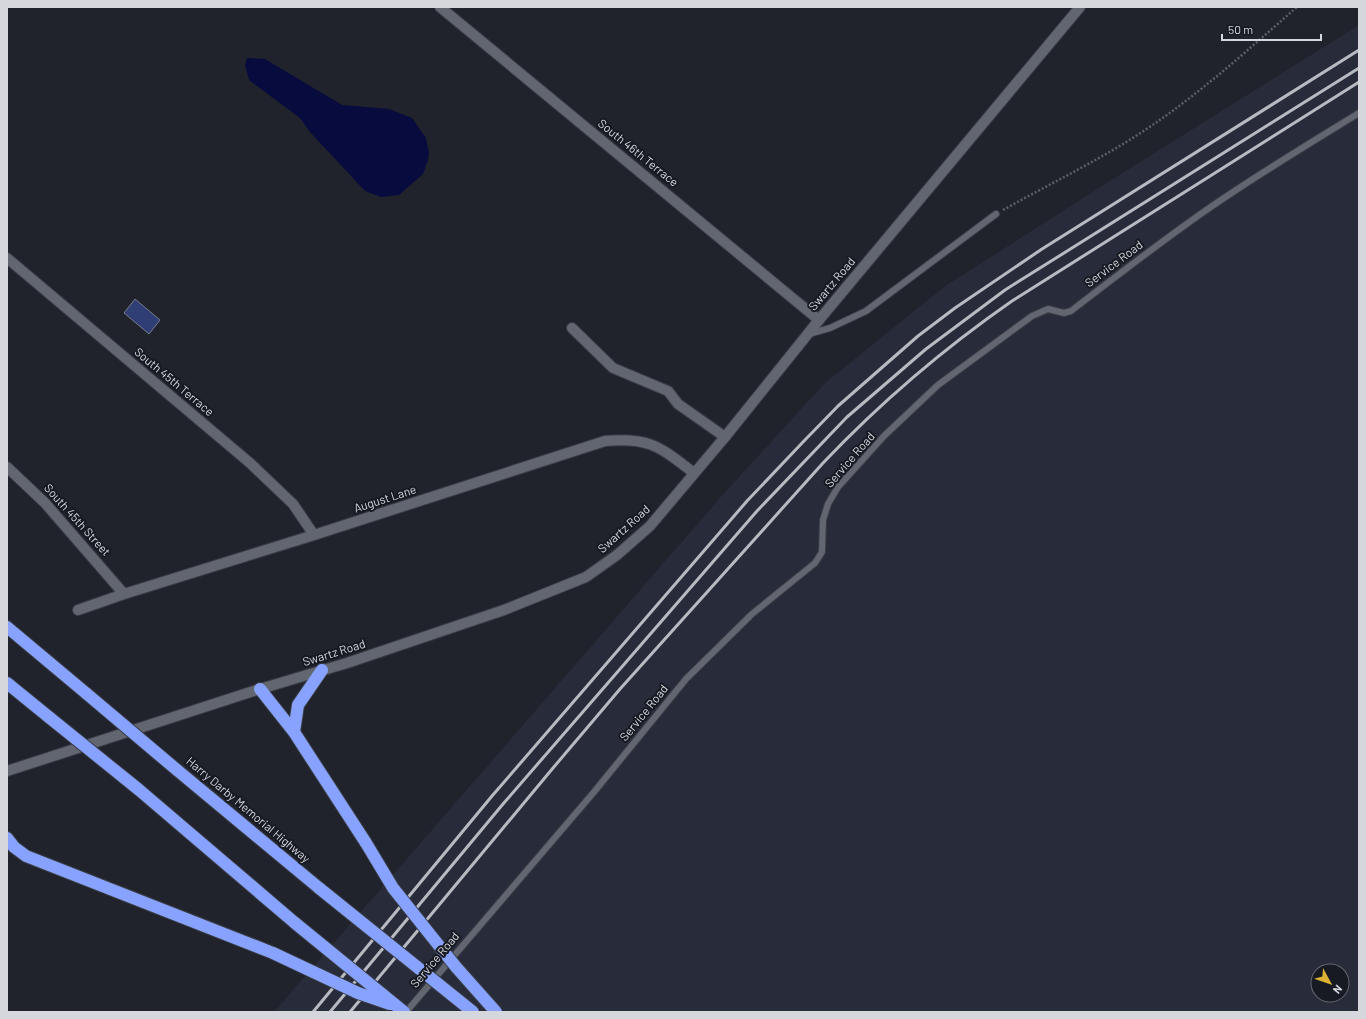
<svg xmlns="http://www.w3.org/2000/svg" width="1366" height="1019" font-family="Barlow,sans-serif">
  <rect width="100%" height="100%" fill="#20232c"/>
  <!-- built -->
  <path fill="#282c3a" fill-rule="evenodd" d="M1359,25v987h-1085l452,-521 99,-108 119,-96 150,-96zM1318,971h24v24h-24z"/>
  <!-- water -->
  <path fill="#070b3e" d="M247,58l18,1 77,46 47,4 23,9 14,20 3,15 -1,7 -5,14 -24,21 -18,2 -16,-6 -55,-59 -10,-14 -51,-38 -4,-15z"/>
  <!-- building -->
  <path fill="#2f3e75" stroke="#787c88" d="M135,299l25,21 -11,14 -25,-21z"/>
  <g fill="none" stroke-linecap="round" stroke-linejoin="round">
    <defs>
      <path id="lane" d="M809,334l21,-6 36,-17 130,-97
        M406,1012l188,-220 92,-113 66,-65 63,-51 7,-11 1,-32 5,-16 10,-17 46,-51 54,-51 94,-69 16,-7 16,4 7,-2c44,-34 88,-68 134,-100 50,-35 102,-66 154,-98"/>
      <path id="street" d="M440,7l379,313
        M7,258l243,205 43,41 21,31
        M572,328l41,40 55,23 10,13 47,33
        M7,467l38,36 79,91
        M78,610l46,-16 190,-59 291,-94c45,-4 55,6 89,32"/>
      <path id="secondary" d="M7,771l253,-82 87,-26 157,-53 82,-33 31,-22 33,-29 75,-89 94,-117 261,-313"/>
      <path id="highway" d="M7,627l80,67
        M7,683l43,35
        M260,689l34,43 72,111
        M294,732l4,-27 24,-35
        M177,770l142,118
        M138,789l157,134
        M7,838l7,9 12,9 247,97"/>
    </defs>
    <!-- lane casing -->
    <use href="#lane" stroke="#3b3d44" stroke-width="8"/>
    <!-- street casing -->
    <use href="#street" stroke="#3b3d44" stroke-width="12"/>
    <!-- secondary casing -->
    <use href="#secondary" stroke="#3b3d44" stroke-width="12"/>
    <!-- highway casing -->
    <use href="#highway" stroke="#3b3d44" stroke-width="14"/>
    <!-- path -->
    <path stroke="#5d5f67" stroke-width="2.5" stroke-dasharray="2 2" stroke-linecap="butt" d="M1003,210c50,-28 101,-52 148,-84 52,-35 99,-78 146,-119"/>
    <!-- lane -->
    <use href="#lane" stroke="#626671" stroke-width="6"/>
    <!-- street -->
    <use href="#street" stroke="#626671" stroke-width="10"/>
    <!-- secondary -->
    <use href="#secondary" stroke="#626671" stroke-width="10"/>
    <!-- highway -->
    <use href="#highway" stroke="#87a3ff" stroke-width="12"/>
    <!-- rail -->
    <path stroke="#b8bac1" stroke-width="3" d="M313,1012l179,-216 255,-295 56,-59 35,-36 80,-70 37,-28 87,-59 317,-199
      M330,1012l173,-208 254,-293 90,-94 79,-68 79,-59 354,-222
      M350,1012l203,-244 67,-79 203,-226c58,-61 120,-114 189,-162l347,-219"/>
    <defs>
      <path id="highway-bridge" d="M87,694l90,76
        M50,718l88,71
        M366,843l27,45 63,79 40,45
        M319,888l154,124
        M295,923l109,89
        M273,953l85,40 32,11"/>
    </defs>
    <!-- highway-bridge casing -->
    <use href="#highway-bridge" stroke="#3b3d44" stroke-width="14" stroke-linecap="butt"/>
    <!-- highway-bridge -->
    <use href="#highway-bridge" stroke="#87a3ff" stroke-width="12"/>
  </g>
  <g text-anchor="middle" stroke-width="4" stroke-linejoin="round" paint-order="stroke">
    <!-- street labels -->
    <g font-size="12" fill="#d5d7dd" stroke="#171a22">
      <text transform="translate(638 153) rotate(39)" y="4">South 46th Terrace</text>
      <text transform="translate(1114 264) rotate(-37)" y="4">Service Road</text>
      <text transform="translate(832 284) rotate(-50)" y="4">Swartz Road</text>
      <text transform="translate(174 382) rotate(40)" y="4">South 45th Terrace</text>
      <text transform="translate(850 460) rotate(-49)" y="4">Service Road</text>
      <text transform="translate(385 499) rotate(-18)" y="4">August Lane</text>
      <text transform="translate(77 520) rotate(48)" y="4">South 45th Street</text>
      <text transform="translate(624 529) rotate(-42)" y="4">Swartz Road</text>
      <text transform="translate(334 653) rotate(-17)" y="4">Swartz Road</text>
      <text transform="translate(644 713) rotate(-51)" y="4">Service Road</text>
      <text transform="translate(248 810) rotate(40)" y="4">Harry Darby Memorial Highway</text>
      <text transform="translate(435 960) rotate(-50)" y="4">Service Road</text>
    </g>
  </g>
  <!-- border -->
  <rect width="1366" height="1019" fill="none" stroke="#d5d7dd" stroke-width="16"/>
  <!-- north arrow -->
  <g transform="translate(1330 983) rotate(130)"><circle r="19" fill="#171a22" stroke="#63666d"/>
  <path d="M0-3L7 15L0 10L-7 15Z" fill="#dbb233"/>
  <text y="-6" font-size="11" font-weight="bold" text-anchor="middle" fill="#d5d7dd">N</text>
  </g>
  <!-- scale -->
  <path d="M1222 34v6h99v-6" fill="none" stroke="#d5d7dd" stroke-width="2"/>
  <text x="1228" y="34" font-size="12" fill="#d5d7dd" stroke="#171a22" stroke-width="3" paint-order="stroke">50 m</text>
</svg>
